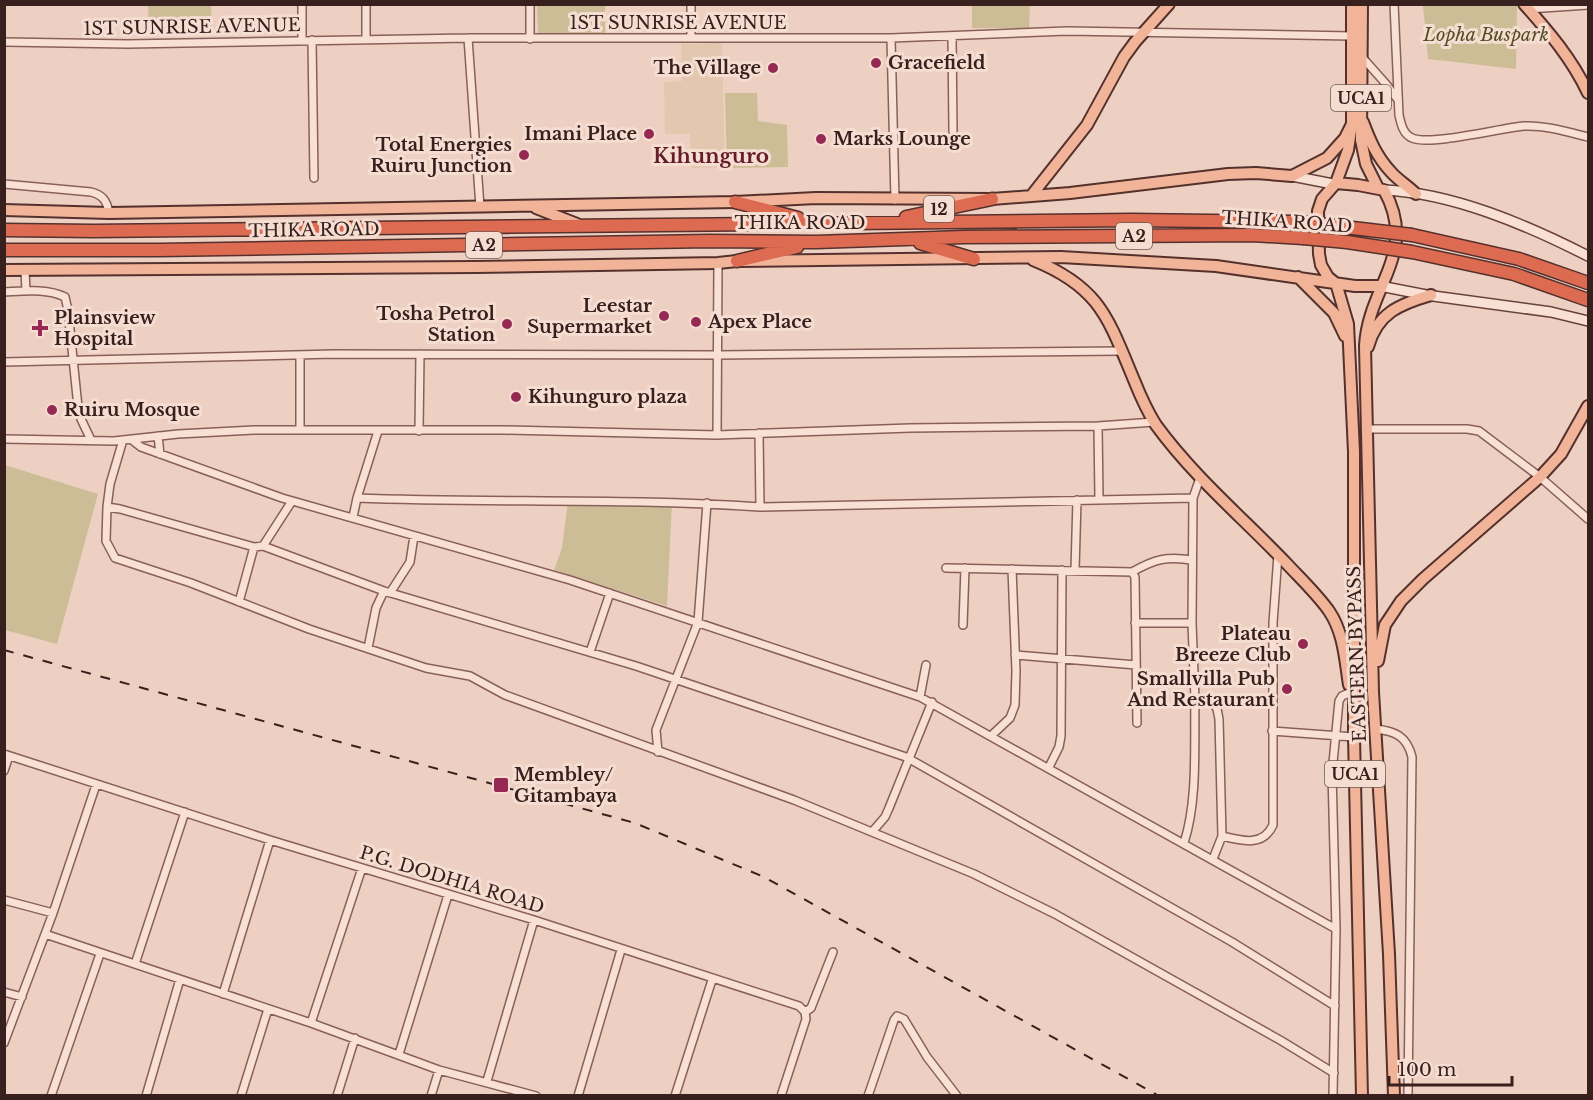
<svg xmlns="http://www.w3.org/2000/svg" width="1593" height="1100" font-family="'Libre Baskerville',serif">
  <rect width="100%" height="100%" fill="#eed0c2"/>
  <!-- farmland -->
  <path fill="#e3c7af" d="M722,43l3,124 -34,1 -1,-34h-25l-1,-52 18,-1 -1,-37z"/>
  <!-- green -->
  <path fill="#ccbd96" d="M148,5h63l1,31 -63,-2z
    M537,5h68v30l-67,-1z
    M972,5h58l-1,23h-57z
    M1423,5h93l1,1 -1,63 -88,-10z
    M725,93h32l1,28 29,4 1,42 -61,1z
    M5,465l93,29 -41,150 -52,-14z
    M568,501l104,2 -5,103 -113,-36 8,-22z"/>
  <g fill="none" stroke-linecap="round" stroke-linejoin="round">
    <defs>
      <path id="street" d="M302,4v37
        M366,4v36
        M530,4v35
        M1394,4l5,111c2,9 4,19 13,23 18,8 89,-10 112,-12 21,-1 44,6 64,11
        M1528,9l60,-4
        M952,36l1,95
        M468,38l12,169
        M691,38v-34
        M891,38l4,162
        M312,40l2,138
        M4,42l124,2 340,-6h423l176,-7 284,5
        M1362,57l24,27 12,16
        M4,184l87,8c12,3 16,9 18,21
        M25,270l1,21
        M4,292c20,-1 43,-4 61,5l3,13 10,97 3,12 10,21
        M4,362l330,-8 384,1 404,-4
        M1098,426l1,73
        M1367,429h100l12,2 61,46 48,42
        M300,430v-75
        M419,431l1,-77
        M759,433l1,74
        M717,435l1,-172
        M158,436l2,18
        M4,439l110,2 64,-7 76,-4h250l213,5 193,-7 188,-2 56,-4
        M132,440l9,7 141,51 288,82 350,117 416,232
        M1200,478l-7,20 -1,125 3,76 17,2 5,8 2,10 3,117 -9,23
        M357,498l21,-67
        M107,507l3,-23 13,-44
        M353,517l4,-19c134,5 269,0 403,9l433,-9
        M263,546l29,-45
        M946,568l186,4 3,5 2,146
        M1075,570l2,-70
        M1132,572c23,-13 35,-16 60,-12
        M390,593l20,-31 4,-26
        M239,602l15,-55
        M1135,623h57
        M963,625l2,-57
        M368,648l8,-40 8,-17
        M590,652l20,-59
        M1015,655l121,10
        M920,697l6,-32
        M1375,729c20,2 32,7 37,28l-4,339
        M1272,731l82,6
        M992,735l18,-17 5,-13 1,-34 -4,-102
        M658,752l-2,-22 42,-108 9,-119
        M4,754l266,86 264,80 265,86 6,6 1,7 -25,77
        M1049,767l10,-20 2,-11 1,-166
        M4,771l5,-15
        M872,832l13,-15 4,-9 43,-106
        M1222,836c20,5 41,11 51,-11v-202l5,-68
        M1184,843c14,-43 10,-98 11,-144
        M4,900l49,13
        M45,934l266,89 128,47 97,26
        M135,964l50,-152
        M4,992l18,5
        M223,994l47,-154
        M805,1012l6,-4 22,-56
        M311,1023l51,-155
        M4,1043l49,-130 43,-128
        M399,1054l49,-159
        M1334,1073l-54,-33 -225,-126 -81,-40 -180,-74 -289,-105 -35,-19 -44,-8 -117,-39 -118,-46 -76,-25 -9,-17 1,-34 13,2 134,38 9,-1 121,45 252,75 270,91 326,185 103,64
        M487,1081l47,-161
        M51,1096l49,-142
        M146,1096l34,-117
        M241,1096l27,-87
        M337,1096l18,-58
        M431,1096l8,-26
        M578,1096l43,-146
        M675,1096l37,-116
        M868,1096l26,-76 3,-4 7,3 23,38 30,39
        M1333,1096l3,-167 -4,-156 7,-72 3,-5 9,-4"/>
      <path id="secondary" d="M1292,176l41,8
        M1384,190c69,3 143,35 204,66
        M1380,286l46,9 125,17 37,9"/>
      <path id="primary" d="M1362,4l-1,136 5,24 12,24
        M1524,4c25,28 48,55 64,89
        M1363,122c7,19 14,35 28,50 7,8 17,14 25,22
        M1336,183l12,-33 4,-26v-120
        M1031,196l56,-71 37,-68 11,-15 34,-38
        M536,208l41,16
        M4,210l105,3 626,-11 81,-4 176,1 78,-6 158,-19 28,-1 36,3 35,-18 18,-20 7,-14
        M1033,260c67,27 75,58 101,120 6,15 13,31 22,45 38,52 87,93 131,139 14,15 30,30 42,47 15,22 16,49 20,74
        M4,270l471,-3 243,-4 19,-2 324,-4 155,9 139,20h25
        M1298,277l36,36 11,23
        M1334,282l-6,-5 -7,-12 -2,-11 -1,-43 4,-12 14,-16 22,2 26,5c35,63 -16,96 -19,156l8,346 16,262 5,142
        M1336,283l12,41 6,128v285l8,359
        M1368,347c9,-34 32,-43 63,-52
        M1378,661l7,-36 16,-24 22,-22 117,-102 21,-23 27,-48"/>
      <path id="highway" d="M735,202l63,16
        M906,217l86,-18
        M4,230l90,1 1037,-11 171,2
        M1412,235l107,24 69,24
        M920,243l54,16
        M4,250h156l550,-9 106,1 148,-5 288,-2 51,3
        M1412,252l102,22 74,26
        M737,261l60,-14"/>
    </defs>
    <!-- street casing -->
    <use href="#street" stroke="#886059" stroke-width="10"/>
    <!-- secondary casing -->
    <use href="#secondary" stroke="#69423c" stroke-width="12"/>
    <!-- primary casing -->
    <use href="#primary" stroke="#55312d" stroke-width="14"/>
    <!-- highway casing -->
    <use href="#highway" stroke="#55312d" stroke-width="15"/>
    <!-- street -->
    <use href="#street" stroke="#f9e0d5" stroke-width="7"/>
    <!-- secondary -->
    <use href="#secondary" stroke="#f9e0d5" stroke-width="9"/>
    <!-- primary -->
    <use href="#primary" stroke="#f1b499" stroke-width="10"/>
    <!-- highway -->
    <use href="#highway" stroke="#dd6b52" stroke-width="12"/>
    <!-- rail -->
    <path stroke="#37201d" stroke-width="2" stroke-dasharray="10 10" stroke-linecap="butt" d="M4,650l631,173 129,54 395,219"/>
    <defs>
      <path id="highway-bridge" d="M1302,222l110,13
        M1303,238l44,4 65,10"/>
    </defs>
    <!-- highway-bridge casing -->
    <use href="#highway-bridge" stroke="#55312d" stroke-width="15" stroke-linecap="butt"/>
    <!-- highway-bridge -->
    <use href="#highway-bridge" stroke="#dd6b52" stroke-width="12"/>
  </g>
  <!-- markers -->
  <g fill="#962954" stroke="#f5ddd1" stroke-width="2">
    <circle cx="876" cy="63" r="6"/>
    <circle cx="773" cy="68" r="6"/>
    <circle cx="649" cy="134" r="6"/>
    <circle cx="821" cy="139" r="6"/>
    <circle cx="524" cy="155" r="6"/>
    <circle cx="664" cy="316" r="6"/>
    <circle cx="696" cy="322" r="6"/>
    <circle cx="507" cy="324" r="6"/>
    <path d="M37 319h6v6h6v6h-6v6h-6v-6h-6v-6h6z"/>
    <circle cx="516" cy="397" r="6"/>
    <circle cx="52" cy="410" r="6"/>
    <circle cx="1303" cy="644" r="6"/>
    <circle cx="1287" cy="689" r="6"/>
    <rect x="493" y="777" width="16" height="16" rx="3"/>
  </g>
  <g text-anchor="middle" stroke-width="6" stroke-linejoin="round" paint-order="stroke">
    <!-- shield labels -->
    <g fill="#f5ddd1" stroke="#705953" stroke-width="1.5">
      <rect x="1331" y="85" width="60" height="26" rx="4.5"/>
      <rect x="924" y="196" width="30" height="26" rx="4.5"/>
      <rect x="1116" y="223" width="36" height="26" rx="4.5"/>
      <rect x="466" y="232" width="36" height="26" rx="4.5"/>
      <rect x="1325" y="761" width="60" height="26" rx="4.5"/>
    </g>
    <g font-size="16" font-weight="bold" fill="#37201d">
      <text x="1361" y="104">UCA1</text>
      <text x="939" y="215">12</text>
      <text x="1134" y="242">A2</text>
      <text x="484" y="251">A2</text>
      <text x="1355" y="780">UCA1</text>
    </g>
    <!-- street labels -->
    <g font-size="18" fill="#37201d" stroke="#f5ddd1">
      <text x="678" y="29">1ST SUNRISE AVENUE</text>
      <text transform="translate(192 27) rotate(-1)" y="6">1ST SUNRISE AVENUE</text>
      <text transform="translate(1287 222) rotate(4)" y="6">THIKA ROAD</text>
      <text x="800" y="229">THIKA ROAD</text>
      <text transform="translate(314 230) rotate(-1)" y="6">THIKA ROAD</text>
      <text transform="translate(1357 654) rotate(-92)" y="6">EASTERN BYPASS</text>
      <text transform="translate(452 880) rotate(17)" y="6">P.G. DODHIA ROAD</text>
    </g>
    <!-- park labels -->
    <g font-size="18" font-style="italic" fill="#544d24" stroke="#f5ddd1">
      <text x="1486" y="41">Lopha Buspark</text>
    </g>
    <!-- poi labels -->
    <g font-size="18" font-weight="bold" fill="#37201d" stroke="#f5ddd1" text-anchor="start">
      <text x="888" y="69">Gracefield</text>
      <text x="761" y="74" text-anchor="end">The Village</text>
      <text x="637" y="140" text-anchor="end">Imani Place</text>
      <text x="833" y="145">Marks Lounge</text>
      <text x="512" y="151" text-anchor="end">Total Energies<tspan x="512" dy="21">Ruiru Junction</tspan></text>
      <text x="652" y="312" text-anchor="end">Leestar<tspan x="652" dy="21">Supermarket</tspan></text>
      <text x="495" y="320" text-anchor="end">Tosha Petrol<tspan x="495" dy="21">Station</tspan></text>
      <text x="54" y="324">Plainsview<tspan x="54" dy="21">Hospital</tspan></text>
      <text x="708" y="328">Apex Place</text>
      <text x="528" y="403">Kihunguro plaza</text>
      <text x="64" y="416">Ruiru Mosque</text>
      <text x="1291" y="640" text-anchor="end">Plateau<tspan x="1291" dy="21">Breeze Club</tspan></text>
      <text x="1275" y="685" text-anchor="end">Smallvilla Pub<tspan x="1275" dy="21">And Restaurant</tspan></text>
      <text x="514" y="781">Membley/<tspan x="514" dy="21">Gitambaya</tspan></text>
    </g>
    <!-- neighbourhood labels -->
    <g font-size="20" font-weight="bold" fill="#641d29" stroke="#f5ddd1">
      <text x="711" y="163">Kihunguro</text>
    </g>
  </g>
  <!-- border -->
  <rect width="1593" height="1100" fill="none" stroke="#37201d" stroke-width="12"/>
  <!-- scale -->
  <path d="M1389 1076v9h123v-9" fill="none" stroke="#37201d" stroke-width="3"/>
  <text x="1398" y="1076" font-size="18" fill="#37201d" stroke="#f5ddd1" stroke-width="4.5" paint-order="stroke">100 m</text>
</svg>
